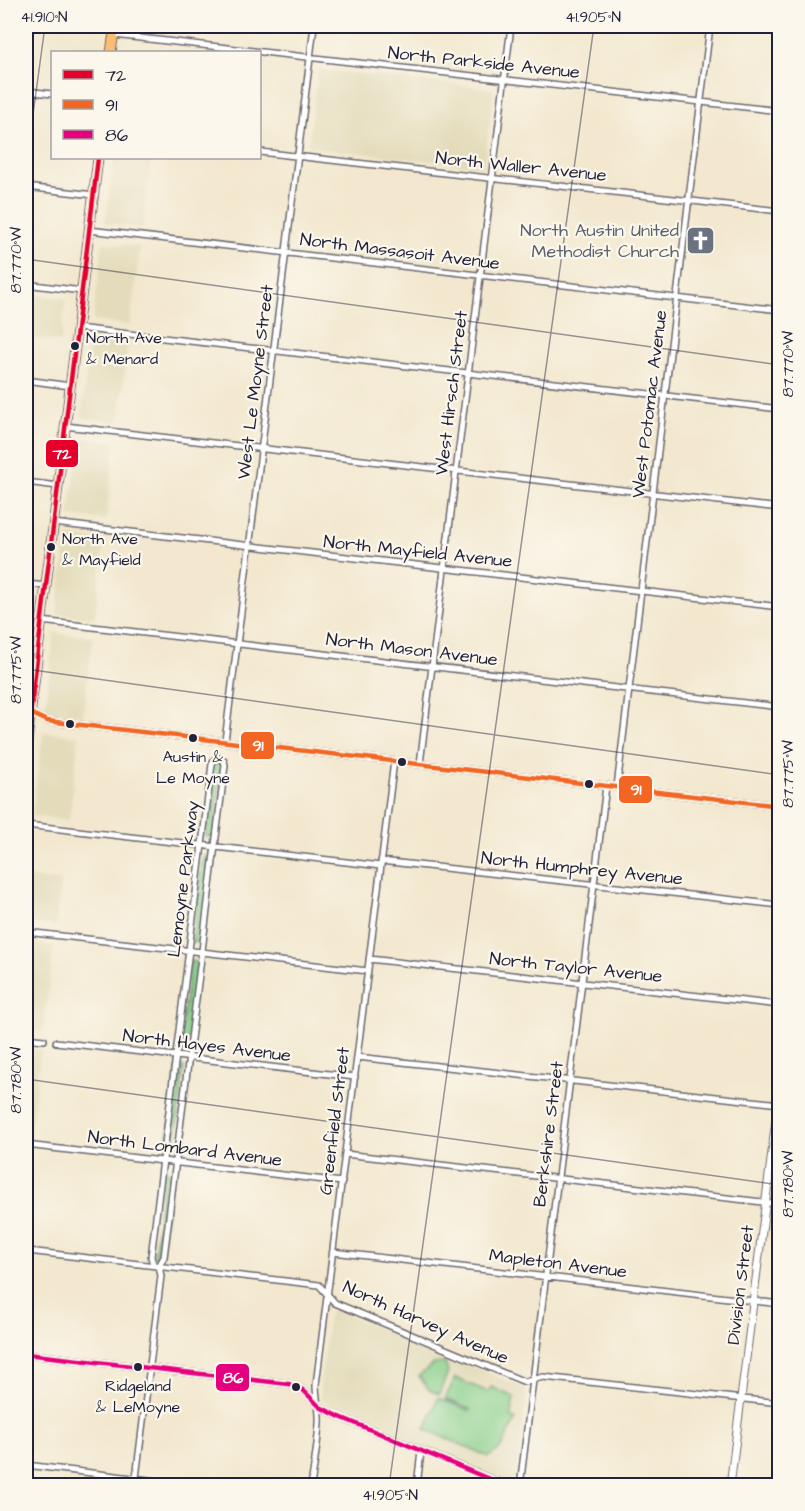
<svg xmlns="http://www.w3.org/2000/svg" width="805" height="1511" font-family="'Architects Daughter',sans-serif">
  <rect width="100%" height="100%" fill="#fbf7ec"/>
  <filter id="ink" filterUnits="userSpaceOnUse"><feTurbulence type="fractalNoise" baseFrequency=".0167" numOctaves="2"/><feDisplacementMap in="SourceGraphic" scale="12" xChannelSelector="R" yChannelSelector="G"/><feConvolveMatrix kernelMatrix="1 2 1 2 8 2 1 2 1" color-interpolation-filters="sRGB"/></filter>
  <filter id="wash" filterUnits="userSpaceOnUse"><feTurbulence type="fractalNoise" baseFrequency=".008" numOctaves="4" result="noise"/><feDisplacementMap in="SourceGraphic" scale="24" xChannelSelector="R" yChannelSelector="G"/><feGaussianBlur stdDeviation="1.35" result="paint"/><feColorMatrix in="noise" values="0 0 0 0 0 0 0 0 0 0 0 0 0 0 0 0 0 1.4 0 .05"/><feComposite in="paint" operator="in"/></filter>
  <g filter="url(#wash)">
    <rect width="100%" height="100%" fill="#f3e8cf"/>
    <!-- built -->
    <path fill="#e3dbba" d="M130,26h47l-1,8 -47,-6z
      M318,69l176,20 -10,78 -176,-20z
      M114,158h37l-8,70 -38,-5z
      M103,243l37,4 -10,78 -37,-4z
      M29,294l37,4 -5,44 -35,-4z
      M91,340l37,4 -9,79 -38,-5z
      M79,438l37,4 -10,78 -37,-4z
      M67,536l37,4 -9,78 -38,-4z
      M54,633l39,4 -10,79 -38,-5z
      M43,732l36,4 -10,84 -37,-4z
      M26,877l35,4 -5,45 -30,-3z
      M26,942l28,3 -11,86 -17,-2z
      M26,1049l15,1 -11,86h-4z
      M333,1309l194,80 -10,88 -3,3 -6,1 -164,-68 -23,-14 -1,-13 9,-73z"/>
    <!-- green -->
    <path fill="#87ce8a" stroke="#547862" stroke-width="1.5" d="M218,763l4,3 -9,72 -8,-1 9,-73z
      M203,856l7,1 -10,86 -8,-1z
      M190,961l7,1 -10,86 -8,-1z
      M177,1066l7,1 -10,86 -8,-1z
      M164,1171l7,1 -10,86 -7,-1z
      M445,1363l3,9 -9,22 -10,-4 -10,-14 14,-12z
      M455,1378l33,14 3,-5 23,10 -3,21 5,1 -15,29 -12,9 -64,-28 13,-31 32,13v-2l-25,-10z"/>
  </g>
  <g filter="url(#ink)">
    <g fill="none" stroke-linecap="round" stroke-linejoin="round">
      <defs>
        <path id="minor" d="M114,35l666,76
          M26,91l26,3
          M260,152l520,59
          M26,187l68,8
          M89,230l691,80
          M26,284l56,7
          M77,328l703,81
          M26,380l44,6
          M65,426l715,82
          M26,482l32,4
          M53,523l727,84
          M26,584l20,2
          M41,621l739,86
          M225,741l89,-715
          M420,764l91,-738
          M617,787l93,-761
          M26,825l355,41
          M381,861l399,44
          M26,932l342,39
          M369,959l411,46
          M26,1038l18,2
          M56,1042l299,35
          M357,1057l423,47
          M26,1145l316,37
          M345,1154l435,50
          M28,1251l291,34 16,18 190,79 18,-5 237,26
          M333,1252l447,52
          M26,1465l172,21
          M135,1486l26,-210 -2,-10 -6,-2 -2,-7 61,-493 2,-4 5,-2 5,3 1,4 -61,492 -5,9
          M311,1486c3,-21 7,-42 8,-63 1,-13 -3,-25 -3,-38l78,-624
          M417,1486l4,-35
          M520,1486l86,-700"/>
        <path id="tertiary" d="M26,711l21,10 733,85
          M26,1354l263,30 14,6 17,17 20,10 167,69
          M730,1486l50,-398"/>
        <path id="primary" d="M111,52l4,-26
          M26,749l72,-591"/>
      </defs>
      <!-- minor casing -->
      <use href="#minor" stroke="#6b676f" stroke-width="8"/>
      <!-- tertiary casing -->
      <use href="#tertiary" stroke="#6b676f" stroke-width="9"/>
      <!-- primary casing -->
      <use href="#primary" stroke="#6b676f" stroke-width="11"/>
      <!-- minor -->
      <use href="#minor" stroke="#fff" stroke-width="5"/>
      <!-- tertiary -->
      <use href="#tertiary" stroke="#fff" stroke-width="7"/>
      <!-- primary -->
      <use href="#primary" stroke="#fcbd6f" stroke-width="9"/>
      <defs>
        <path id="bus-1" d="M26,749l72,-591"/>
        <path id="bus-2" d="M26,711l21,10 733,85"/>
        <path id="bus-3" d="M26,1354l263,30 14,6 17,17 20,10 166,69"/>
      </defs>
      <!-- bus-1 casing -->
      <use href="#bus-1" stroke="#fbf7ec" stroke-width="9"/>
      <!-- bus-2 casing -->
      <use href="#bus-2" stroke="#fbf7ec" stroke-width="9"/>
      <!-- bus-3 casing -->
      <use href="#bus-3" stroke="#fbf7ec" stroke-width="9"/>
      <!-- bus-1 -->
      <use href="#bus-1" stroke="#e4002b" stroke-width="4.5"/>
      <!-- bus-2 -->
      <use href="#bus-2" stroke="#f26522" stroke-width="4.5"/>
      <!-- bus-3 -->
      <use href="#bus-3" stroke="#e5007d" stroke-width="4.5"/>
    </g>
  </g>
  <!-- ticks -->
  <path fill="none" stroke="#22223b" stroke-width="1.5" stroke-opacity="0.45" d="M26,166l19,-140M26,259l754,106M26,669l754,106M26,1079l754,106M389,1486l205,-1460"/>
  <!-- icons -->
  <defs>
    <symbol id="church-square" viewBox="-11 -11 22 22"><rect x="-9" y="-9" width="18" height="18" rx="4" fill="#6b7280" stroke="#fbf7ec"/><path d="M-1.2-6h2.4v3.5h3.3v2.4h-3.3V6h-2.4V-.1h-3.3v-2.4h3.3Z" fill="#fff"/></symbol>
  </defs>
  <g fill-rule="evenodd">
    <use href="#church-square" x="684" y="224" width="33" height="33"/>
  </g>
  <!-- markers -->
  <g fill="#22223b" stroke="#fbf7ec" stroke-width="2">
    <circle cx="75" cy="346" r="5"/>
    <circle cx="51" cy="547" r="5"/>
    <circle cx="70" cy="724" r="5"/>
    <circle cx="193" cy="738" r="5"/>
    <circle cx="402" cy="762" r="5"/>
    <circle cx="589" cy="784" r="5"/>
    <circle cx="138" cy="1367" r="5"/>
    <circle cx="296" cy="1387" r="5"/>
  </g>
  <g text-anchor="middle" stroke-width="4.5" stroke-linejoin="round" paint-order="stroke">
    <!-- bus labels -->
    <g font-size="16" fill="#22223b" stroke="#fbf7ec" text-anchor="start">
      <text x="86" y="343">North Ave<tspan x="86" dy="21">&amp; Menard</tspan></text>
      <text x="62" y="544">North Ave<tspan x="62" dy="21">&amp; Mayfield</tspan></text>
      <text x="193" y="762" text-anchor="middle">Austin &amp;<tspan x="193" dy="21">Le Moyne</tspan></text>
      <text x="138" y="1391" text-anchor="middle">Ridgeland<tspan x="138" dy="21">&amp; LeMoyne</tspan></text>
    </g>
    <!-- street labels -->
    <g font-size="18" fill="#22223b" stroke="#fbf7ec">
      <text transform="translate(484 62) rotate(6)" y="6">North Parkside Avenue</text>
      <text transform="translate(521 166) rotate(6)" y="6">North Waller Avenue</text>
      <text transform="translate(400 251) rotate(7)" y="6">North Massasoit Avenue</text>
      <text transform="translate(255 382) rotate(-83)" y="6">West Le Moyne Street</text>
      <text transform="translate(451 393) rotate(-83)" y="6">West Hirsch Street</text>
      <text transform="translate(649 404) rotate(-83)" y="6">West Potomac Avenue</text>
      <text transform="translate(418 551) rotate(6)" y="6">North Mayfield Avenue</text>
      <text transform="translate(412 649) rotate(7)" y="6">North Mason Avenue</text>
      <text transform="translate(582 868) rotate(6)" y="6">North Humphrey Avenue</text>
      <text transform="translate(183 879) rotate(-83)" y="6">Lemoyne Parkway</text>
      <text transform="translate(576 967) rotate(6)" y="6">North Taylor Avenue</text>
      <text transform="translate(207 1045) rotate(7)" y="6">North Hayes Avenue</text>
      <text transform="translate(334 1121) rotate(-83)" y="6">Greenfield Street</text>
      <text transform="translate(548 1134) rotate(-83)" y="6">Berkshire Street</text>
      <text transform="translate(185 1148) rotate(7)" y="6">North Lombard Avenue</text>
      <text transform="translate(558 1263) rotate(7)" y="6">Mapleton Avenue</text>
      <text transform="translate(740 1285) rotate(-83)" y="6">Division Street</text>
      <text transform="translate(426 1322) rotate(24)" y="6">North Harvey Avenue</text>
    </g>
    <!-- worship labels -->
    <g font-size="18" fill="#5b616d" stroke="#fbf7ec" text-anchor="end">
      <text x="679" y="236">North Austin United<tspan x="679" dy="21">Methodist Church</tspan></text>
    </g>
  </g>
  <g stroke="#fbf7ec" stroke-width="2">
    <rect x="45" y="439" width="34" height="29" rx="6" fill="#e4002b"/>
    <rect x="240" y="731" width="35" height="29" rx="6" fill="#f26522"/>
    <rect x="618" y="775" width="35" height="29" rx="6" fill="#f26522"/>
    <rect x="215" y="1363" width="35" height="29" rx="6" fill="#e5007d"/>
  </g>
  <g font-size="16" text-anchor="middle" font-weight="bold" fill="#fff">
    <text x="62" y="459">72</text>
    <text x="258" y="751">91</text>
    <text x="636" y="795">91</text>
    <text x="233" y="1383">86</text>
  </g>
  <!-- margin -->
  <rect width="805" height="1511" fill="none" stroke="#fbf7ec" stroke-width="66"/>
  <!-- legend -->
  <rect x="51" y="51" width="210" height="108" fill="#fbf7ec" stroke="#a4a2a5" stroke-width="1.5"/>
  <rect x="63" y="70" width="30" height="9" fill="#e4002b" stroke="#a4a2a5" stroke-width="1.5"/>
  <text x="105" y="81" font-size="18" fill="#22223b">72</text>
  <rect x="63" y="100" width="30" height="9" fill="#f26522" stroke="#a4a2a5" stroke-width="1.5"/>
  <text x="105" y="111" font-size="18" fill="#22223b">91</text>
  <rect x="63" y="130" width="30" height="9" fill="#e5007d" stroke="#a4a2a5" stroke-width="1.5"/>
  <text x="105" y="141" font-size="18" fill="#22223b">86</text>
  <rect x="33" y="33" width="739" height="1445" fill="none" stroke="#22223b" stroke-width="2"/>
  <g font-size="15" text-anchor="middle" fill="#22223b">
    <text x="44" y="22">41.910°N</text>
    <text x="593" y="22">41.905°N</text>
    <text transform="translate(16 260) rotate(-90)" y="5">87.770°W</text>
    <text transform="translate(788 364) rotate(-90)" y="5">87.770°W</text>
    <text transform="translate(16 670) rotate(-90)" y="5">87.775°W</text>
    <text transform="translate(788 774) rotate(-90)" y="5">87.775°W</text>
    <text transform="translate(16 1080) rotate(-90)" y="5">87.780°W</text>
    <text transform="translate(788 1184) rotate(-90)" y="5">87.780°W</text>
    <text x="390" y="1500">41.905°N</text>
  </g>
</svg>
